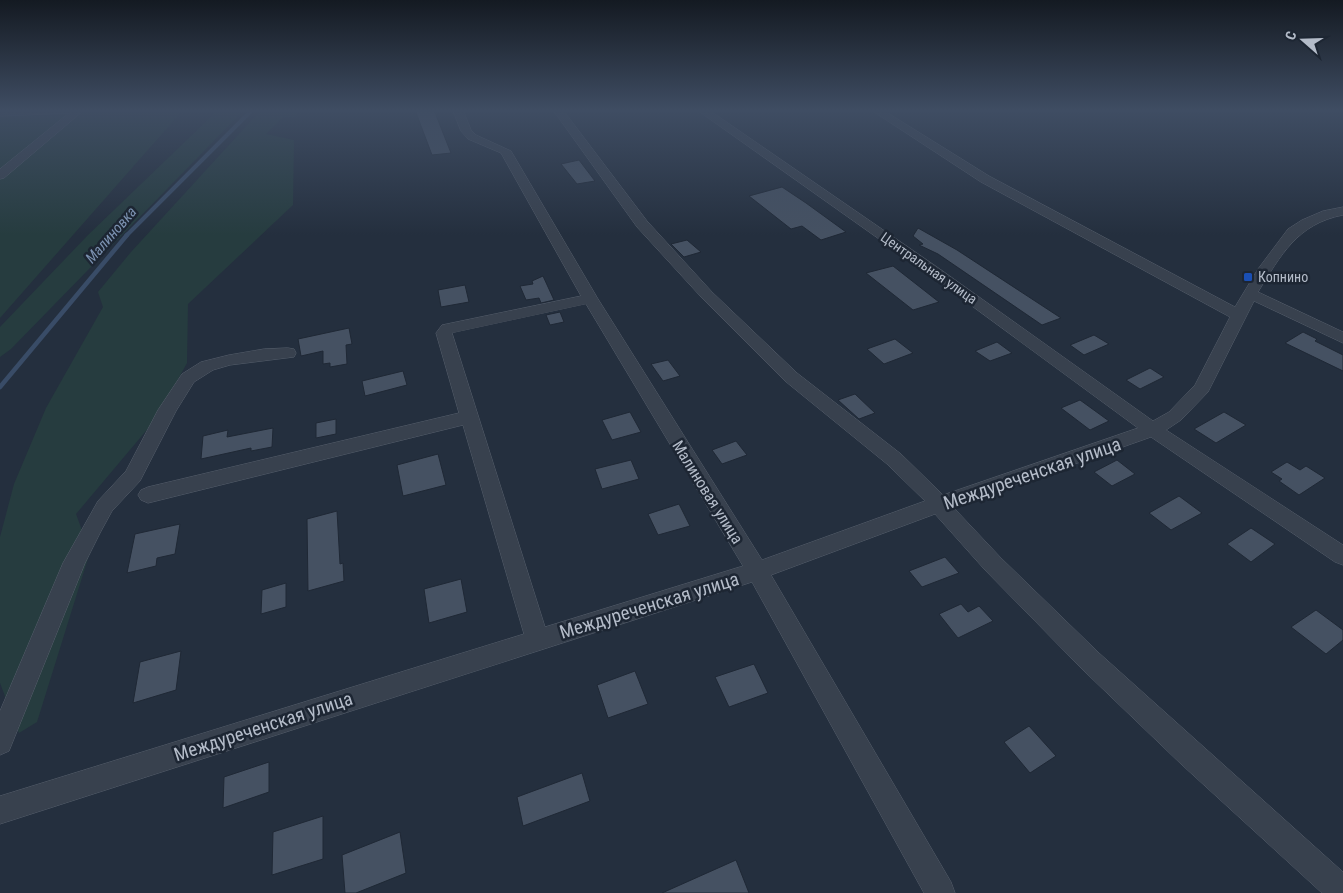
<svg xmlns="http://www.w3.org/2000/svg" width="1343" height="893" font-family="'Roboto Condensed',sans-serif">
  <rect width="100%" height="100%" fill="#242f3e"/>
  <!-- green -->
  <path fill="#263c3f" d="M0,110h183l-183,208z
    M218,110h26l-233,239 -11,8v-30l88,-92z
    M261,110h37l-2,7h-13l-17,17 28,6 -1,65 -105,99 -1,59 -31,56 -80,95 14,38 -53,170 -18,11 -19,-50v-146l14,-53 32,-76 57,-101 -5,-15 33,-40z"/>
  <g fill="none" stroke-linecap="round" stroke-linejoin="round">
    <!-- stream-far1 -->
    <path stroke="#394c67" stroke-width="4" d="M126,236l126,-126"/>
    <!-- stream -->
    <path stroke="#394c67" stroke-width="4.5" d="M0,387l127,-152"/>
  </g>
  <!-- building -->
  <path fill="#455162" stroke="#1f2835" d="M415,110h19l17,43 -19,2z
    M579,160l16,21 -18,3 -16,-20z
    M782,187l24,16 40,29 -25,8 -19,-14 -11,3 -42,-33z
    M918,228l39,22 104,68 -19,7 -104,-71 -19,-9 4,-1 -10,-8z
    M687,240l14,12 -17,5 -13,-13z
    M893,266l46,36 -26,8 -47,-37z
    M543,276l11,24 -13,3 -2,-5 -13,2 -6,-14 13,-2 -1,-3z
    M465,285l4,17 -28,5 -3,-17z
    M560,312l4,10 -14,3 -4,-10z
    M349,328l3,16 -6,1 1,19 -17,3v-4l-7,1v-13l-22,5 -3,-17z
    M1303,332l14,7 -2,2 28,14v16l-58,-28z
    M1094,335l15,9 -25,11 -14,-10z
    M895,339l18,14 -29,11 -17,-15z
    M997,342l15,11 -22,8 -15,-10z
    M668,360l12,16 -17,5 -12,-17z
    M1150,368l14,9 -24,12 -14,-9z
    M403,371l4,14 -42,11 -3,-15z
    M855,394l20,19 -16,6 -21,-19z
    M1080,400l29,21 -19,9 -29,-22z
    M630,412l11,20 -29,8 -10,-20z
    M1224,412l22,13 -30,18 -22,-14z
    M336,419v15l-20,4v-15z
    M273,428l-1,19 -21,4v-3l-50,11 2,-23 25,-6 -1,7z
    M736,441l11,14 -25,9 -10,-14z
    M438,454l8,31 -43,11 -6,-31z
    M631,460l8,19 -37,10 -7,-20z
    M1117,460l18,14 -23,12 -18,-14z
    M1287,462l13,8 6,-4 19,12 -26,17 -20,-14 3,-2 -11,-7z
    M1179,496l23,17 -31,17 -22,-17z
    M679,504l11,22 -32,9 -10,-21z
    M337,511l3,53 3,-1 1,18 -36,10 -1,-72z
    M180,524l-5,30 -18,4 -1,8 -29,7 8,-39z
    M1251,528l24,16 -24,18 -24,-18z
    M945,557l14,16 -37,14 -13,-16z
    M461,579l6,33 -38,11 -5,-34z
    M286,583v24l-25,7 1,-24z
    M961,604l7,8 11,-6 14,15 -35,17 -19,-24z
    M1316,610l27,20v10l-17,14 -35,-27z
    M181,651l-5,39 -43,13 7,-41z
    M754,664l14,29 -39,14 -14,-30z
    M635,671l13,33 -40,14 -11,-33z
    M1029,726l27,30 -26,17 -26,-31z
    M269,762v30l-46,16 1,-31z
    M582,773l8,28 -67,25 -6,-29z
    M323,816v43l-51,16 1,-43z
    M400,832l6,41 -50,20h-11l-3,-38z
    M736,860l13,33h-87z"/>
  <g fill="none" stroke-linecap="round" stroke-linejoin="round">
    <defs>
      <path id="minor" d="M0,110h84l-80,68 -4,1v-10l69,-56 -69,3z
        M453,110h10l8,20 5,5 35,16 87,148 164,261 163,-59 -38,-37 -102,-83 -83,-83 -65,-71 -84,-117h10l84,111 65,71 85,81 104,81 42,41 195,-67 -211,-155 -230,-163h12l228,157 216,154 16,-9 26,-27 35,-68 -249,-135 -110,-72h12l106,66 246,131 23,-38 30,-40 14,-9 21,-9 20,-4v8c-46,9 -62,40 -85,77l85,40v11l-89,-42 -46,91 -27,28 -15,10 177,115v20l-8,-3 -184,-125 -198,70 48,51 98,95 244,219v21h-21l-141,-129 -99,-95 -97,-99 -50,-56 -164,61 180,307 4,11h-31l-172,-311 -752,242v-28l524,-162 -61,-209 -315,78 -7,-3 -3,-5 3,-5 7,-3 311,-74 -23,-80 6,-8 139,-29 -80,-143 -33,-14 -7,-8zM586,304l157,262 -198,61 -93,-294z
        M288,348l6,1 2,4 -2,4 -64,8 -17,5 -19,12 -18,29 -36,70 -28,30 -12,22 -15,30 -76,188 -9,4v-44l63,-148 35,-62 28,-30 32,-61 24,-36 19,-12 28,-7 35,-6z"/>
    </defs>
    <!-- minor casing -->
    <use href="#minor" stroke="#565f6c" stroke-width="1"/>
    <!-- minor -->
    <use href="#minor" fill="#38414e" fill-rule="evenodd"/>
  </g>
  <!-- sky -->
  <linearGradient id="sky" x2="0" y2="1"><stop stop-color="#141a22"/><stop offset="0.47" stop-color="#3f4d63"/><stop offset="1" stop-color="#3f4d63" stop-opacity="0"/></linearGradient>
  <rect width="1343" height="235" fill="url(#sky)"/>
  <!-- markers -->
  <rect fill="#1a4fb4" stroke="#1d2633" stroke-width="2" x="1243" y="272" width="10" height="10" rx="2.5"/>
  <g text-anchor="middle" stroke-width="5" stroke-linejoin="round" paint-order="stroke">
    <!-- far-street labels -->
    <g font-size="14" fill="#b4bcc9" stroke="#1d2633">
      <text transform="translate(929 268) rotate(35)" y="5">Центральная улица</text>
    </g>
    <!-- far-poi labels -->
    <g font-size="14" fill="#b4bcc9" stroke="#1d2633" text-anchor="start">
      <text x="1258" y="282">Копнино</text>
    </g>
    <!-- far-water labels -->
    <g font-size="15" font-style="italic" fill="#7c92b1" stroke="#1d2633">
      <text transform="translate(111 235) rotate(-49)" y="5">Малиновка</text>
    </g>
    <!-- street labels -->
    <g font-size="16" fill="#b4bcc9" stroke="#1d2633">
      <text transform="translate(708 492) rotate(58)" y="6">Малиновая улица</text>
    </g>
    <!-- near-street labels -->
    <g font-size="19" fill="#b4bcc9" stroke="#1d2633">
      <text transform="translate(1032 473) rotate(-19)" y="7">Междуреченская улица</text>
      <text transform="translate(649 605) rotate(-17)" y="7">Междуреченская улица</text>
      <text transform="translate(263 726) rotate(-18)" y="7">Междуреченская улица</text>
    </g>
  </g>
  <!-- north arrow -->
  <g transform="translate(1303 40) rotate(290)" stroke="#1d2633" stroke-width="4" paint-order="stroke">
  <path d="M0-4L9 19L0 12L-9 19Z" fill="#b4bcc9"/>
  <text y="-8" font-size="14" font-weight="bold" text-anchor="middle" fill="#b4bcc9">С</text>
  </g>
</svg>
